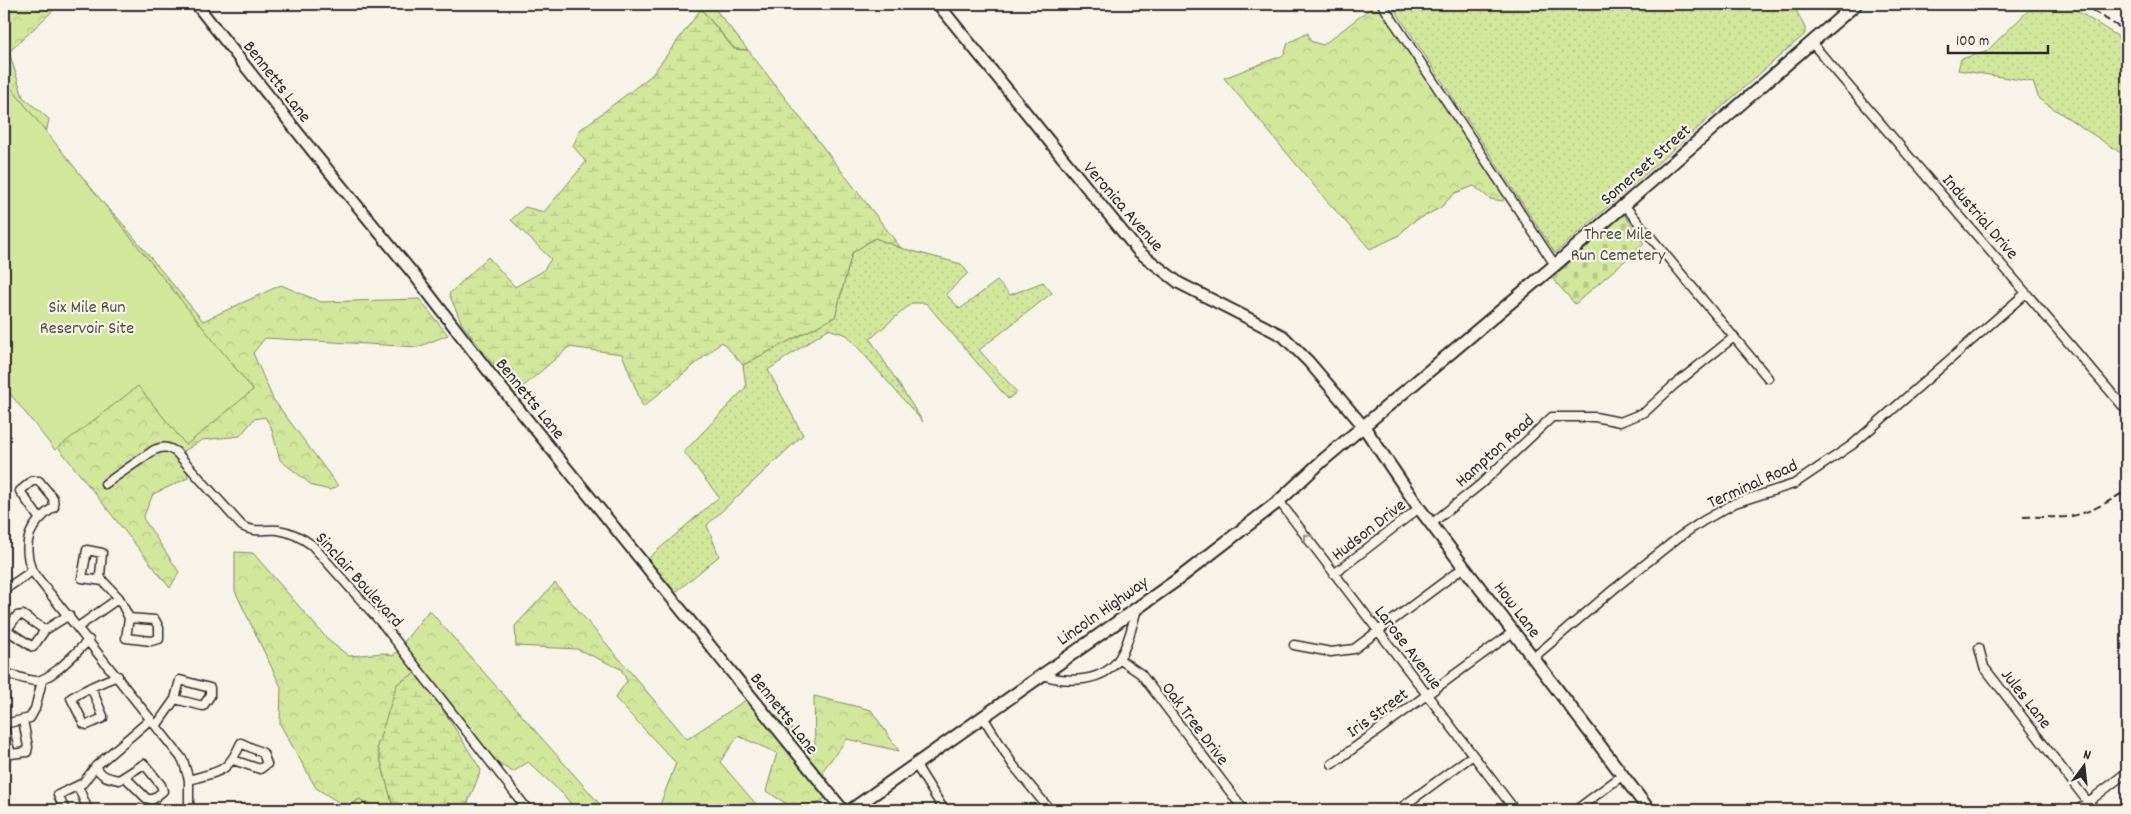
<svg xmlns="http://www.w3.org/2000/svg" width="2131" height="814" font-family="Dekko,sans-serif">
  <defs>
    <pattern id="grass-dots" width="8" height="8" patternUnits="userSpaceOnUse" patternTransform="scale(1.25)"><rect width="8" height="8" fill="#d3e79c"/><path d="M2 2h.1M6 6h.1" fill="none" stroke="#b5c687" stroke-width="1.8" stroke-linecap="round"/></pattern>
    <pattern id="forest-crowns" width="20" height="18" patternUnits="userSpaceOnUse" patternTransform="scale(1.25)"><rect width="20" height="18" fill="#d3e79c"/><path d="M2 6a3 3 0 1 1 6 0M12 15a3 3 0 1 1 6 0" fill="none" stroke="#b5c687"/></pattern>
    <pattern id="wetland-marsh" width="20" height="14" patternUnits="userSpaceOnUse" patternTransform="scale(1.25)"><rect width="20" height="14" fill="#d3e79c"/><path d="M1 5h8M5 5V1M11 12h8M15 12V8" fill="none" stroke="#b5c687"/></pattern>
    <pattern id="cemetery-stones" width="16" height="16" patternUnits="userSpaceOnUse" patternTransform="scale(1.25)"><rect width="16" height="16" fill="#d3e79c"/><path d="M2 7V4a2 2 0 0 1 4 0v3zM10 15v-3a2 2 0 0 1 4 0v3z" fill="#b5c687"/></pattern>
  </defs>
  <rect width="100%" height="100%" fill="#f7f3e8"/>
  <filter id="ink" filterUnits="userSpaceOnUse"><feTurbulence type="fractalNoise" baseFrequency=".02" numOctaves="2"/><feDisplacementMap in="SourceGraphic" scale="10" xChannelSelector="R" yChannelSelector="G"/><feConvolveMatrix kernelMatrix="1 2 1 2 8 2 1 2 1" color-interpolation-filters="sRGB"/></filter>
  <g filter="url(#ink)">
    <!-- grass -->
    <path fill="url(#grass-dots)" stroke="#7f8964" d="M1391,4h402l12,24v6l-250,219z
      M2035,4h31l61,38v115l-88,-58 -6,-17 -75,-12 3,-11 25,-7z
      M875,238l26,10 60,16 7,9 -22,21 14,15 37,-28 13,14 33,-13 9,11 -73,57 38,42 -9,7 -82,-96h-14l-42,36 53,83 -76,-87 -19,-6 -60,41 35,65 -96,90 12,31 -49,41 -27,-34 76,-66 -35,-45 62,-65 -3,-22 92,-48 17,-64z"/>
    <!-- forest -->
    <path fill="url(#forest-crowns)" stroke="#7f8964" d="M4,4h56l-51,48 14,45 26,22 -5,25 73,73 86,104 78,-36 40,17 98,-3 29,36 -30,12 -153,-9 -12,15 20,46 65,87 -8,4 -17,-4 -33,-26 -9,-33 -6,-10 -11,2 -14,17 -38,4 -18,11 4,27 -35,16 -10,24 36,54 -9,16 -155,-195 -11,7z
      M697,4h14l37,46 -13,-1z
      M1371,8l14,3 119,179 -1,11 -13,-2 -16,-13 -19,7 -15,15 -29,15 -13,13 -28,13 -43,-48 -103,-123 60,-23 4,-12 20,-10 2,8 13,4z
      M235,552l18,1 76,88 20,15 35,-3 9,3 36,-46 176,200h-49l15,-6 -8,-10 -35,-32 -15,10 -17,-10 -77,-91 -42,76 17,63h-22l-12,-11 -14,8 -30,-19 -36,-64 1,-37 -46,-96z
      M555,583l132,156 65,-43 63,52 -1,-52 57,14 28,41 -52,-12 -24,31 5,26 -19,14h-12l-31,-19 11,-38 -39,-17 -18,26 41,48h-103l18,-47 -61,-65 12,-17 -6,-12 -44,-20 -61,-3 -1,-20z"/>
    <!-- wetland -->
    <path fill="url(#wetland-marsh)" stroke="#7f8964" d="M701,9l33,40 14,1 153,198 -26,-10 -23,15 -17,64 -92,48 -21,-23 -79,65 -21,-53 -53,-7 -58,50 -13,-15 15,-12 -20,-6 -31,-40 -13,-30 39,-37 27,30 28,-16 8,-12 -40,-39 14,-13 19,5 42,-50 -13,-16 7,-16 72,-55z
      M419,671l62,99 -16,40h-71l-17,-63 20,-63z
      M360,799l12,11h-29z"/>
    <!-- cemetery -->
    <path fill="url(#cemetery-stones)" stroke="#7f8964" d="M1624,214l20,30 -69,60 -23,-26z"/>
    <!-- green -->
    <path fill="#d3e79c" stroke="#7f8964" d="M4,79l249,311 -67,55 -48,-59 -83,64 -51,-64z"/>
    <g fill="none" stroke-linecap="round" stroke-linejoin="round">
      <!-- stream -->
      <path stroke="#5e8998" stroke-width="2" d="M4,31l1,-22 11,-5"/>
      <defs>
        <path id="minor" d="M1382,4l173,261
          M1811,42l316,369
          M1624,205l144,173
          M105,484l49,-34c10,-4 14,-3 22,2l66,74c12,7 23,3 36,4 13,2 23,7 34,15l73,82 143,183
          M1279,501l236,309
          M39,518l-19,-27 12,-10h7l14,17 1,9c-24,17 -33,34 -22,64l151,189 6,20v30
          M1431,524l50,-40 71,-67h43l25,5 25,-10 28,-26 61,-49
          M1334,574l85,-66
          M103,581l-21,-3 5,-28 15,3 -2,23 3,5 16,17 10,20 26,2 4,8v11l-8,2 -25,-3 3,-20
          M4,590l28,-19
          M78,627l41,-29
          M45,630l-22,-15 -6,1 -9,12v3l25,16 12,-17 24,-15
          M1294,645l37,7 23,-3 110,-82
          M1979,648l5,19 110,143
          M1533,658l81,-69 65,-52 24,-16 32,-18 59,-19 58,-39 174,-152
          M1119,659l22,15 103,136
          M4,673c10,2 21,7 31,8 16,0 42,-30 54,-41
          M1042,675c25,8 63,8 78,-18 9,-14 12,-32 17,-48
          M91,687l12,29v2l-16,7 -3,-1 -13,-26c15,-9 30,-16 47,-22
          M983,717l30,48 37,45
          M4,724l26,-6 5,-9 7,-28
          M156,726l19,-27 28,7 7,-10v-8l-30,-8 -5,19
          M4,728l7,26 16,-2 1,-5 -5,-27
          M1332,764l181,-132
          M916,765l28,45
          M96,766c5,11 13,12 23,14l25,-16 17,21 2,6 -11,9 -6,-2 -21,-21
          M189,780c30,-9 38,-6 52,-37l22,10 4,11 -7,5 -27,-9
          M78,786l10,24
          M65,810l-7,-15 25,-12 13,-17 55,-47
          M1398,810l75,-55
          M1576,810l47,-35
          M2078,810l49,-38"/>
        <path id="tertiary" d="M196,4l118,149 101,123 77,100 351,434
          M938,4l201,248 40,31 104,53 26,26 55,65"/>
        <path id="secondary" d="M1364,427l55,81 230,302
          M851,810l326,-230 102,-79 43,-40 233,-196 301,-261"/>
      </defs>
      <!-- minor casing -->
      <use href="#minor" stroke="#2b2b2b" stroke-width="11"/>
      <!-- tertiary casing -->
      <use href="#tertiary" stroke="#2b2b2b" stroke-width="14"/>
      <!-- secondary casing -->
      <use href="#secondary" stroke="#2b2b2b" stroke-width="15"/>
      <!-- minor -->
      <use href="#minor" stroke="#f7f3e8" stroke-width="8"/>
      <!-- tertiary -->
      <use href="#tertiary" stroke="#f7f3e8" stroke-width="10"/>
      <!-- secondary -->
      <use href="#secondary" stroke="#f7f3e8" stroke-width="11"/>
      <!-- rail -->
      <path stroke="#2b2b2b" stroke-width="2" stroke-dasharray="8 4" stroke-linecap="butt" d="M2082,4l45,28
        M2023,517c15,-1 29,1 43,0 23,-3 42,-15 61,-27"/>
    </g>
    <!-- one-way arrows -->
    <defs><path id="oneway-chevron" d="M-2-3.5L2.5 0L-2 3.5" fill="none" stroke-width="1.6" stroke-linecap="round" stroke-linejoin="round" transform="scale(1.25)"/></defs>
    <use stroke="#918f8a" href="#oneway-chevron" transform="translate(1307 537) rotate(-127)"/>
  </g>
  <g text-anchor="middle" stroke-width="4.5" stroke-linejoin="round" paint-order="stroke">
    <!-- street labels -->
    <g font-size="18" fill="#2b2b2b" stroke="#f7f3e8">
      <text transform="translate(278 81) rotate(52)" y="6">Bennetts Lane</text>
      <text transform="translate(1645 164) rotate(-41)" y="6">Somerset Street</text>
      <text transform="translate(1124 206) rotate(49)" y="6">Veronica Avenue</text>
      <text transform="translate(1981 216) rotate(49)" y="6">Industrial Drive</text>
      <text transform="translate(531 398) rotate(51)" y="6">Bennetts Lane</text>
      <text transform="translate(1494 450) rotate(-42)" y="6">Hampton Road</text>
      <text transform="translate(1752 483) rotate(-24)" y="6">Terminal Road</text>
      <text transform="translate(1368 529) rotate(-38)" y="6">Hudson Drive</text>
      <text transform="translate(360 579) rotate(48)" y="6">Sinclair Boulevard</text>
      <text transform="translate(1518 609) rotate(53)" y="6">How Lane</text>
      <text transform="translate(1102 610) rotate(-35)" y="6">Lincoln Highway</text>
      <text transform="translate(1409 647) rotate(53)" y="6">Larose Avenue</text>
      <text transform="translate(2027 698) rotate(52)" y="6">Jules Lane</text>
      <text transform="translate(1377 712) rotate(-36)" y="6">Iris Street</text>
      <text transform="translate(785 713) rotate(52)" y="6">Bennetts Lane</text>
      <text transform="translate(1196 723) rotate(53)" y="6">Oak Tree Drive</text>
    </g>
    <!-- park labels -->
    <g font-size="18" fill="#4d5142" stroke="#f7f3e8">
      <text x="1618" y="239">Three Mile<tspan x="1618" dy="21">Run Cemetery</tspan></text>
      <text x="87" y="312">Six Mile Run<tspan x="87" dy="21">Reservoir Site</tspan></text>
    </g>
  </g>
  <!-- margin -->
  <rect width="2131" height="814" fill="none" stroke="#f7f3e8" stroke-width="20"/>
  <rect x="10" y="10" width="2111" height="794" fill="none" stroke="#2b2b2b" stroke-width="2" filter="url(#ink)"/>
  <!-- north arrow -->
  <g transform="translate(2084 766) rotate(15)" stroke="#f7f3e8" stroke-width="4" paint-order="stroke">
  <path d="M0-4L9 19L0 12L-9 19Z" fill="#2b2b2b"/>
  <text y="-8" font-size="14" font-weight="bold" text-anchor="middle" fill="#2b2b2b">N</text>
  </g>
  <!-- scale -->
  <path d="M1948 45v8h100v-8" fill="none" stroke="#2b2b2b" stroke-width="2.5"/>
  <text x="1956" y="45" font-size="15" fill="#2b2b2b" stroke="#f7f3e8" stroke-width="4" paint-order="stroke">100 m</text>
</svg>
